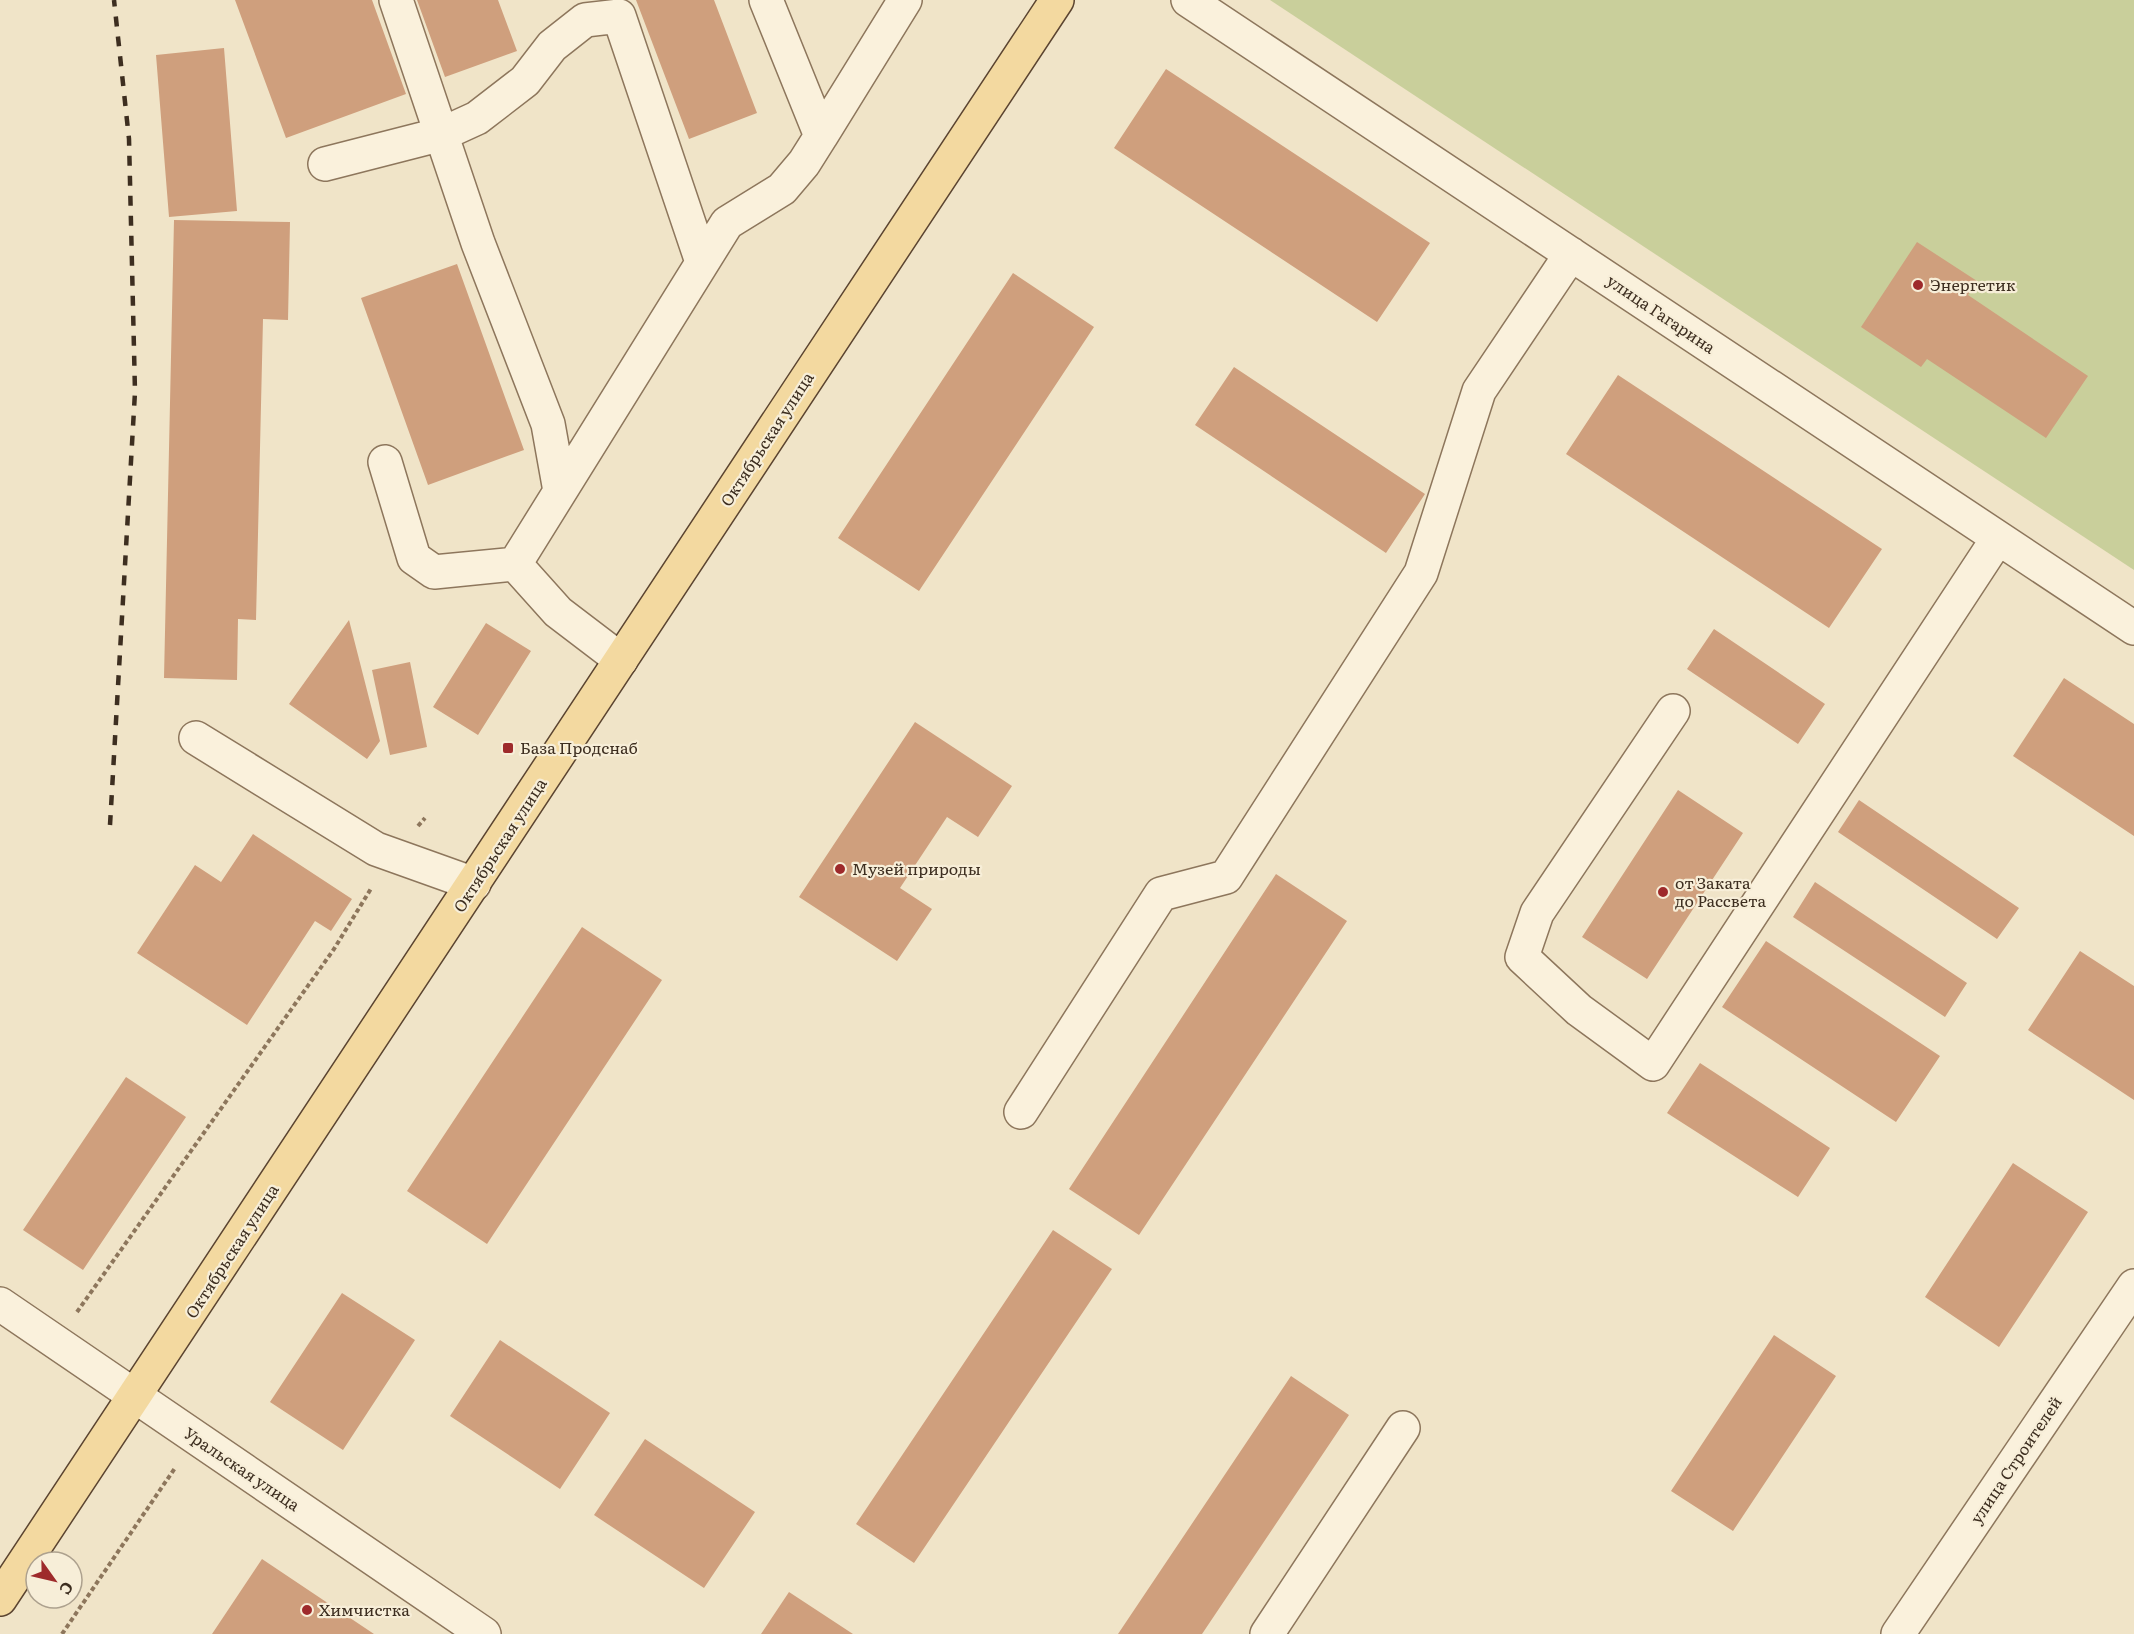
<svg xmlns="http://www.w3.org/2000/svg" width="2134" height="1634" font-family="Literata,serif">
  <rect width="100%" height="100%" fill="#f0e4c8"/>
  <!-- park -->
  <path fill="#c9cf9b" d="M1270,0h864v570z"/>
  <!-- building -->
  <path fill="#cf9f7d" d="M235,0h137l34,94 -120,44z
    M417,0h81l19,51 -72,26z
    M636,0h78l43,113 -68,26z
    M224,48l13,163 -68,6 -13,-162z
    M1166,69l264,174 -53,79 -263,-174z
    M174,220l116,2 -2,98 -25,-1 -7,301 -18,-1 -1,61 -73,-2z
    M1917,242l60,39 -9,14 120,81 -42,62 -119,-79 -6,8 -60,-40z
    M457,264l67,186 -96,35 -67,-187z
    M1013,273l81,54 -175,264 -81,-53z
    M1234,367l191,127 -39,59 -191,-128z
    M1618,375l264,174 -53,79 -263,-174z
    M349,620l31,121 -13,18 -78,-55z
    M486,623l45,28 -53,84 -45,-28z
    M1714,629l111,75 -27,40 -111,-75z
    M410,662l17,85 -37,8 -18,-85z
    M2064,678l70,46v112l-121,-80z
    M915,722l97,64 -34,51 -31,-20 -47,71 32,21 -35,52 -98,-64z
    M1678,790l65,43 -96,146 -65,-42z
    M1859,800l160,108 -22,31 -159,-107z
    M253,834l99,65 -21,32 -16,-10 -68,104 -110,-72 58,-88 26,17z
    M1276,874l71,47 -208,314 -70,-46z
    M1815,882l152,101 -22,34 -152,-100z
    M582,927l80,53 -175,264 -80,-53z
    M1766,941l174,115 -44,66 -174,-115z
    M2080,951l54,35v114l-106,-70z
    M1700,1063l130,85 -32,49 -131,-84z
    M126,1077l60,40 -103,153 -60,-40z
    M2013,1163l75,49 -89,135 -74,-50z
    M1053,1230l59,39 -198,294 -58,-39z
    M342,1293l73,47 -72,110 -73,-48z
    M1774,1335l62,41 -103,155 -62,-40z
    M500,1340l110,73 -50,76 -110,-73z
    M1291,1376l58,39 -147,219h-84z
    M645,1439l110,73 -51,76 -110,-73z
    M262,1559l112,75h-162z
    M789,1592l64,42h-92z"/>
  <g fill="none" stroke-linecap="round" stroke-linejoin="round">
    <defs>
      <path id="minor" d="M396,0l82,243 70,181 12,67
        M1188,0l946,628
        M821,136l84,-136
        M325,164l117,-30 35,-16 48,-37 27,-35 33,-26 34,-4 83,246
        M385,462l29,96 20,14 81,-8
        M621,660l-63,-48 -43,-48 212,-341 55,-34 22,-26 17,-27 -55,-136
        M1673,711l-136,202 -15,44 57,53 74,54 345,-526
        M196,738l180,111 98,35
        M1021,1112l140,-218 65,-17 195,-304 58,-182 92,-137
        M0,1304l484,330
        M1267,1634l136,-206
        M1898,1634l236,-348"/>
      <path id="major" d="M0,1599l1057,-1599"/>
    </defs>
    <!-- minor casing -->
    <use href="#minor" stroke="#8d765c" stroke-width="36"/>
    <!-- major casing -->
    <use href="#major" stroke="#5b4430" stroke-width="36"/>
    <!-- path -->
    <path stroke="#8d765c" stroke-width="4" stroke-dasharray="4.5 3" stroke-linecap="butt" d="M418,826l7,-8
      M77,1312l257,-363 38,-62
      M62,1634l113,-166"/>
    <!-- minor -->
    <use href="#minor" stroke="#faf1dc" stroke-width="33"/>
    <!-- major -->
    <use href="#major" stroke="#f3d9a0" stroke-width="33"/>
    <!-- rail -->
    <path stroke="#3d2e20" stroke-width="4.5" stroke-dasharray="10 10" stroke-linecap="butt" d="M110,825l25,-433 -6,-253 -15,-139"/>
  </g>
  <!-- markers -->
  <g fill="#9e2a2b" stroke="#f7eed8" stroke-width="2">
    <circle cx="1918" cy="285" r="6"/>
    <rect x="502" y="742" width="12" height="12" rx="3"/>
    <circle cx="840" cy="869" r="6"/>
    <circle cx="1663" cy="892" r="6"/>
    <circle cx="307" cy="1610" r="6"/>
  </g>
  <g text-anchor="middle" stroke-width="4.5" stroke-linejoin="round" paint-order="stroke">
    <!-- poi labels -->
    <g font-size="16" fill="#3d2e20" stroke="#f7eed8" text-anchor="start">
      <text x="1930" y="291">Энергетик</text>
      <text x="520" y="754">База Продснаб</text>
      <text x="852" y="875">Музей природы</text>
      <text x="1675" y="889">от Заката<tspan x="1675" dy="18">до Рассвета</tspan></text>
      <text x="319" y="1616">Химчистка</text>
    </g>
    <!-- street labels -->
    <g font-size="16" fill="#3d2e20" stroke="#f7eed8">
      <text transform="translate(1661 314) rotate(34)" y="6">улица Гагарина</text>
      <text transform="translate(767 439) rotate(-57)" y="6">Октябрьская улица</text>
      <text transform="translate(500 845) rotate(-57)" y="6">Октябрьская улица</text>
      <text transform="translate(232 1251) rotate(-57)" y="6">Октябрьская улица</text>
      <text transform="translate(2016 1460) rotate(-56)" y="6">улица Строителей</text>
      <text transform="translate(242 1469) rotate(34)" y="6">Уральская улица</text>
    </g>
  </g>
  <!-- north arrow -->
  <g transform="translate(54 1580) rotate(124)"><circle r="28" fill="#f7eed8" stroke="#ada18e" stroke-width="1.5"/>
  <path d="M0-4.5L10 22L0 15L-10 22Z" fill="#9e2a2b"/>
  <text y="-9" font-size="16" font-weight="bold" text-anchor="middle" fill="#3d2e20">С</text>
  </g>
</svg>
